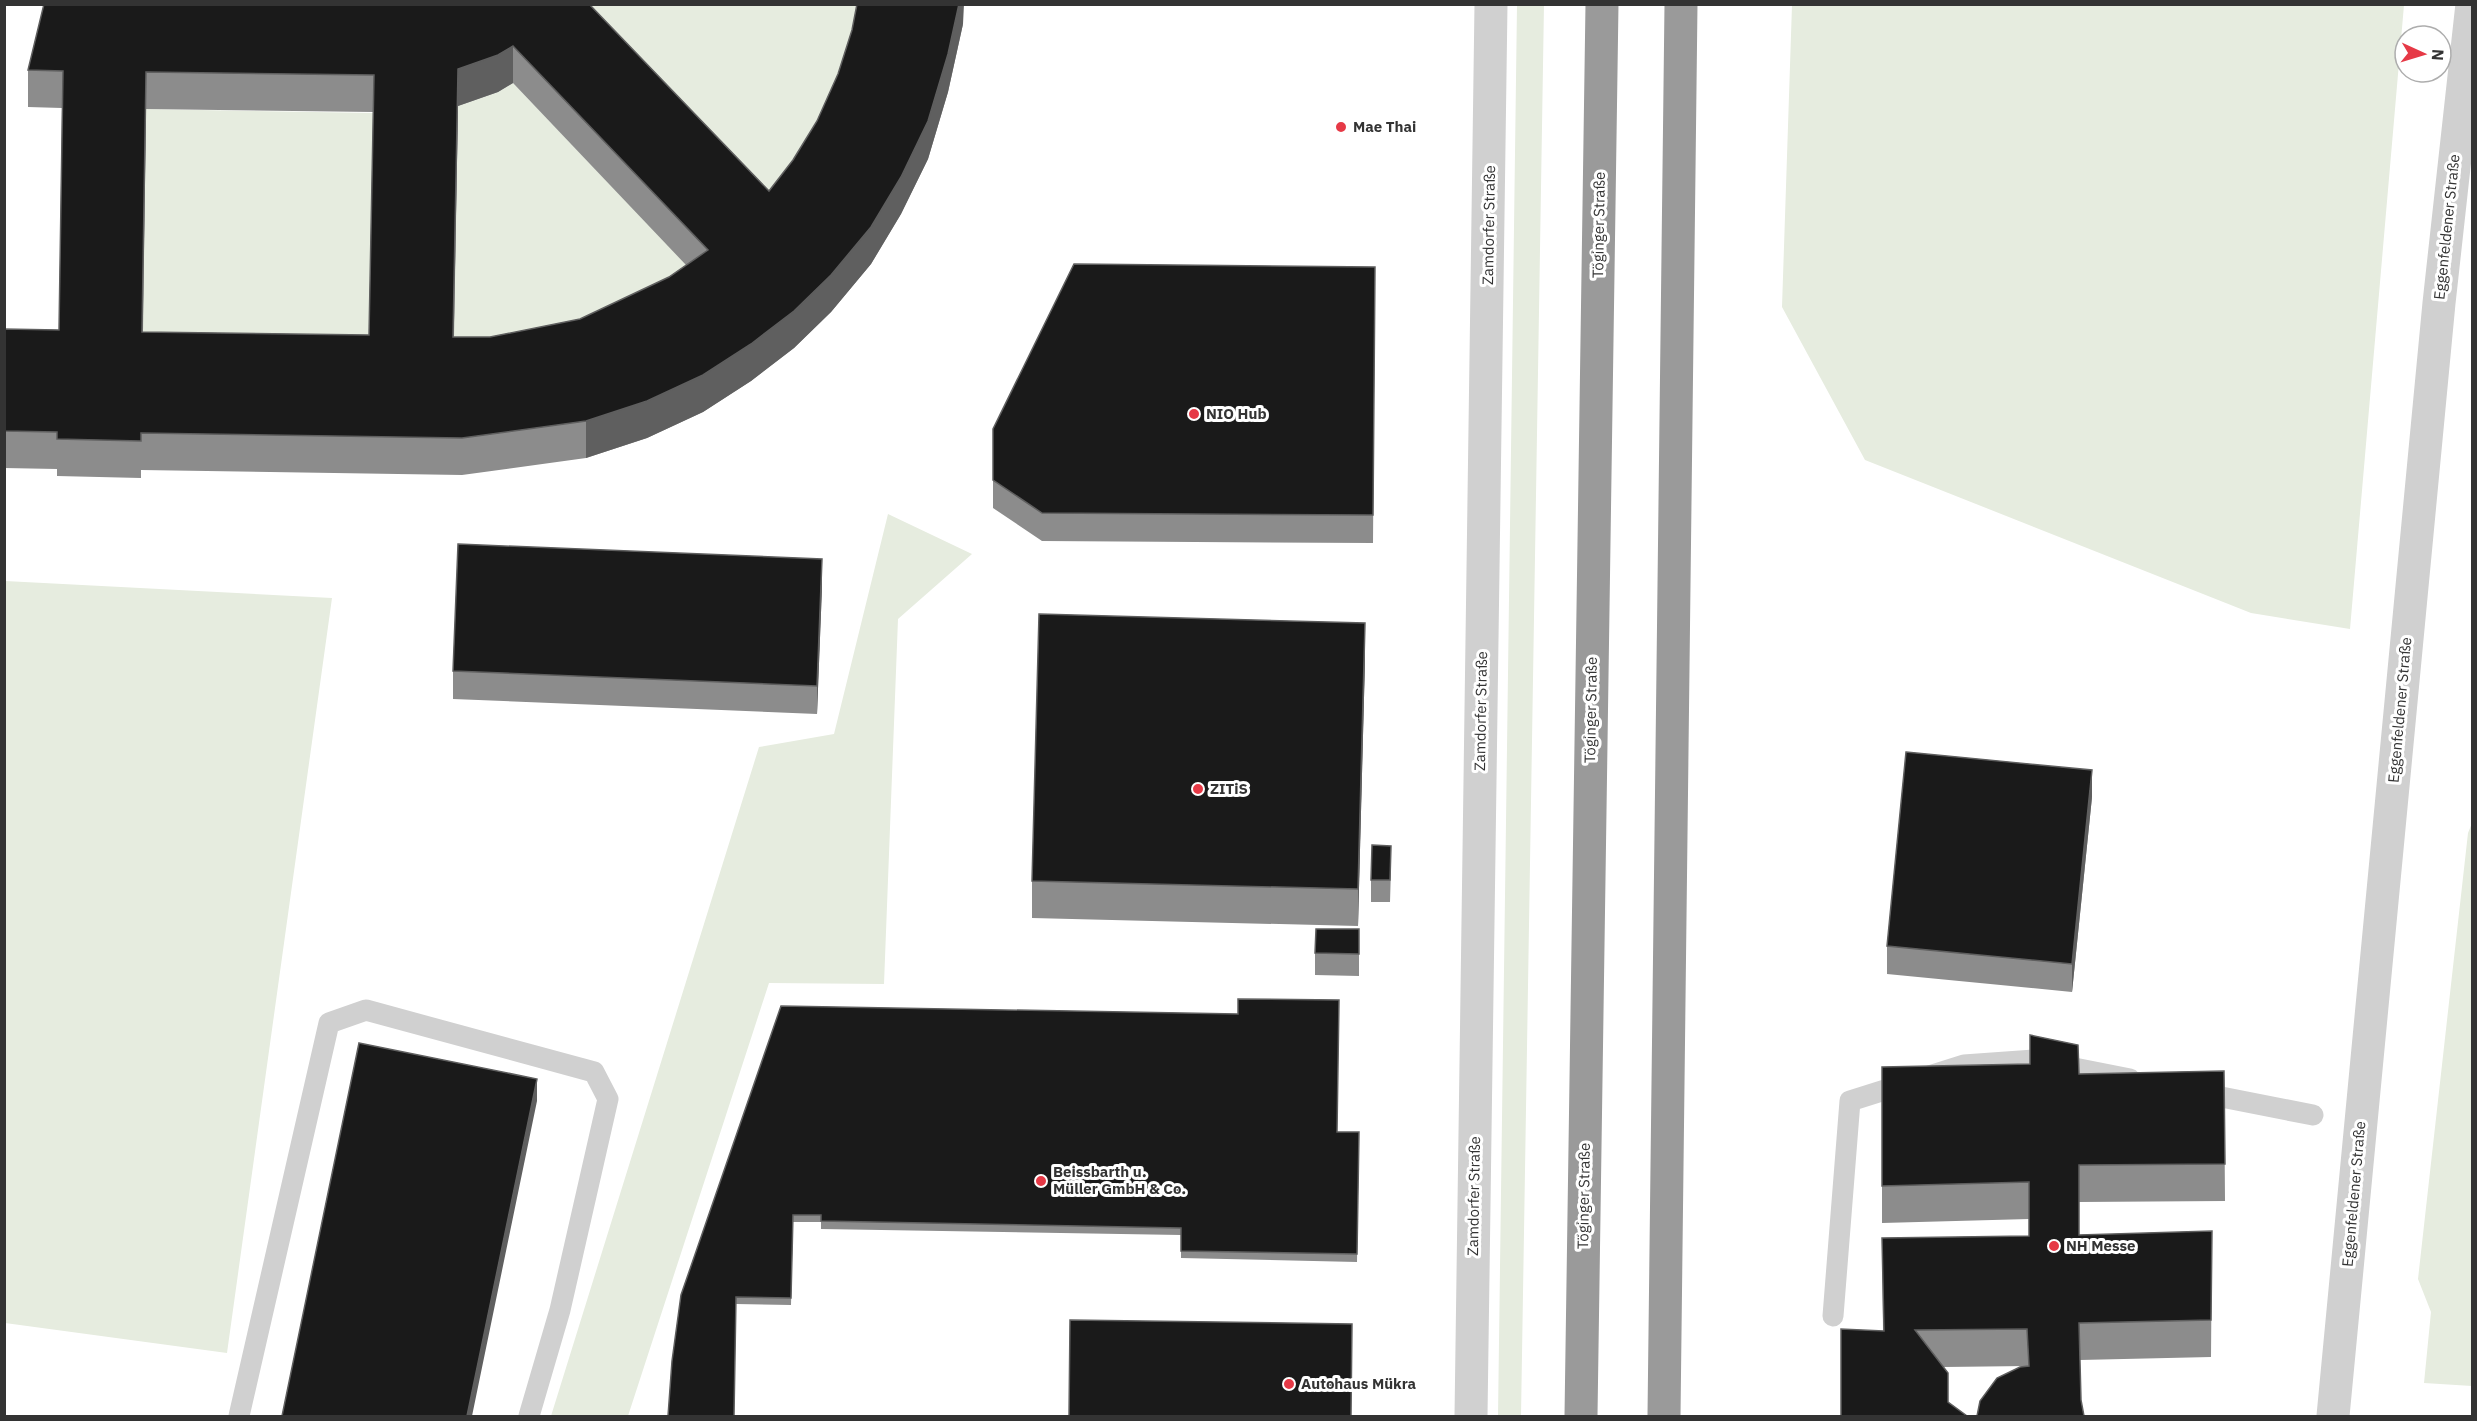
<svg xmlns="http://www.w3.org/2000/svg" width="2477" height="1421" font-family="'IBM Plex Sans',sans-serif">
  <rect width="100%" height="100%" fill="#fff"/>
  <!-- green -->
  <path fill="#e6ecdf" d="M1544,4l-23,1412h-23l19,-1411z
    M580,5h281l-9,62 -83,161z
    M1792,5h612l-54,624 -99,-16 -386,-153 -83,-153z
    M513,83l195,204 -255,87 5,-268 40,-14z
    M146,109l228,4 -5,259 -227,-3z
    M888,514l84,40 -74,65 -14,365 -115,-1 -141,433h-77l208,-669 75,-13z
    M5,581l327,17 -105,755 -222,-30z
    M2472,823v563l-48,-3 7,-71 -13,-33 50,-446z"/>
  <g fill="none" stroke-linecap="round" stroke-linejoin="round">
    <!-- service -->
    <path stroke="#d0d0d0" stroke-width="21" d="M2196,1092l117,23
      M1833,1316l17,-215 114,-36 70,-5 96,19
      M239,1416l90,-393 37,-13 228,62 14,27 -48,211 -31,106"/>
    <!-- tertiary -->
    <path stroke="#d0d0d0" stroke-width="33" d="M1471,1416l20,-1412
      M2333,1416l106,-1113 33,-299"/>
    <!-- motorway -->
    <path stroke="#9a9a9a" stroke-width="33" d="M1581,1416l21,-1412
      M1664,1416l17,-1412"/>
  </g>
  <!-- wall -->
  <path fill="#8c8c8c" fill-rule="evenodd" d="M589,4l180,187 194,-167 -15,68 -20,67 -27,55 -30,50 -40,48 -37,36 -43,33 -48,31 -56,26 -61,20 -124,17 -321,-5v8l-84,-2v-7l-53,-1v-139l55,1 3,-222 -34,-1v-37zM513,83l173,182 -17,12 -89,42 -90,18h-36l4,-231 40,-14zM146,109l227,3 -4,223 -226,-3z
    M1375,267l-2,276 -331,-2 -49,-33v-79z
    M822,587l-5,127 -364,-15v-28z
    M1365,660l-7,266 -326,-8v-37z
    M2092,797l-20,195 -185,-18v-28z
    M1391,868l-1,34h-19v-22z
    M1359,929v47l-44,-1v-22z
    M781,1006l556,126h22l-2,130 -176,-4v-23l-360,-6v-7h-28l-2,83 -55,-1 -68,112z
    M1882,1067l197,7 145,-3 1,130 -146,1v33l133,-4 -1,126 -131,3 -53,7v-1l-83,1 -103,49 42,-85 -1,-93 147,-2v-17l-147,4z"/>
  <!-- shaded-wall -->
  <path fill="#5f5f5f" d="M959,4h5l-1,20 -15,68 -20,67 -27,55 -30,50 -40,48 -37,36 -43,33 -48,31 -56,26 -61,20v-37z
    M513,46v37l-15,9 -40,14 -5,268 5,-305z
    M146,72v37l-4,260z
    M822,559v28l-5,127v-28z
    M1365,623v37l-7,266v-37z
    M2092,770v27l-20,195v-28z
    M537,1079v22l-65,315h-5z"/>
  <!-- building -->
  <path fill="#1a1a1a" stroke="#5f5f5f" stroke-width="1.5" fill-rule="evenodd" d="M44,4h545l180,187 24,-31 24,-39 21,-47 14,-44 5,-26h102l-11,50 -20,67 -27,56 -30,50 -40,48 -37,36 -43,33 -48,31 -56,26 -61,20 -124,17 -321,-5v8l-84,-2v-7l-53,-1v-102l55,1 4,-259 -35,-1zM513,46l195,204 -39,27 -89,42 -90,18h-37l5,-268 40,-14zM146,72l228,3 -5,260 -227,-3z
    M1074,264l301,3 -2,248 -331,-2 -49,-33v-51z
    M458,544l364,15 -5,127 -364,-15z
    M1039,614l326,9 -7,266 -326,-8z
    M1906,752l186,18 -20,194 -185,-18z
    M1372,845l19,1 -1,34h-19z
    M1316,929h43v25l-44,-1z
    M1238,999l101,1 -2,132h22l-2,122 -176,-3v-23l-360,-7v-6h-28l-2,83 -55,-1 -2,119h-66l4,-55 9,-66 100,-289 457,8z
    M2030,1035l48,10 1,29 145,-3 1,93 -146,1v70l133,-4 -1,89 -132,3 2,77 3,16h-107l3,-15 17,-23 23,-11 9,-1 -2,-37 -112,1 33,43v29l19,14h-126v-87l43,2 -2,-93 147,-2v-54l-147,4v-119l148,-3z
    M359,1043l178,36 -70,337h-185z
    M1070,1320l282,4 -1,92h-282z"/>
  <!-- markers -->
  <g fill="#e63946" stroke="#fff" stroke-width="2">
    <circle cx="1341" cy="127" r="6"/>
    <circle cx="1194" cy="414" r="6"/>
    <circle cx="1198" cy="789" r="6"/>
    <circle cx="1041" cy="1181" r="6"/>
    <circle cx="2054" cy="1246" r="6"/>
    <circle cx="1289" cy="1384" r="6"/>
  </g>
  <g text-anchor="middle" stroke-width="6" stroke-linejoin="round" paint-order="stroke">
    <!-- poi labels -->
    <g font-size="15" font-weight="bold" fill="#333" stroke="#fff" text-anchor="start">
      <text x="1353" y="132">Mae Thai</text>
      <text x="1206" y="419">NIO Hub</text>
      <text x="1210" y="794">ZITiS</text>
      <text x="1053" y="1177">Beissbarth u.<tspan x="1053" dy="17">Müller GmbH &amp; Co.</tspan></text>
      <text x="2066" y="1251">NH Messe</text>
      <text x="1301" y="1389">Autohaus Mükra</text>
    </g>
    <!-- street labels -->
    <g font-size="15" fill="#333" stroke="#fff">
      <text transform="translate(1489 225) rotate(-89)" y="5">Zamdorfer Straße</text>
      <text transform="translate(1599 225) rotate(-89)" y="5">Töginger Straße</text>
      <text transform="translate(2447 227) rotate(-84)" y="5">Eggenfeldener Straße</text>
      <text transform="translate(1591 710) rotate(-89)" y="5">Töginger Straße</text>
      <text transform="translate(2400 710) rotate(-85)" y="5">Eggenfeldener Straße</text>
      <text transform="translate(1481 711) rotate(-89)" y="5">Zamdorfer Straße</text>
      <text transform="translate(2354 1194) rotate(-85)" y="5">Eggenfeldener Straße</text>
      <text transform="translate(1474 1196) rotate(-89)" y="5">Zamdorfer Straße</text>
      <text transform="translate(1584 1196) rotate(-89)" y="5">Töginger Straße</text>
    </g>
  </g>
  <!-- border -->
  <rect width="2477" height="1421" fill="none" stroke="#333333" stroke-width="12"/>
  <!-- north arrow -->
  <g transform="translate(2423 54) rotate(94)"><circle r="28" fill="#ffffff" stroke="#adadad" stroke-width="1.5"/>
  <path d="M0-4.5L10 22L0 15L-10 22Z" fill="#e63946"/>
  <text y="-9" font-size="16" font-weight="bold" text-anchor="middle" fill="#333333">N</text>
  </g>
</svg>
